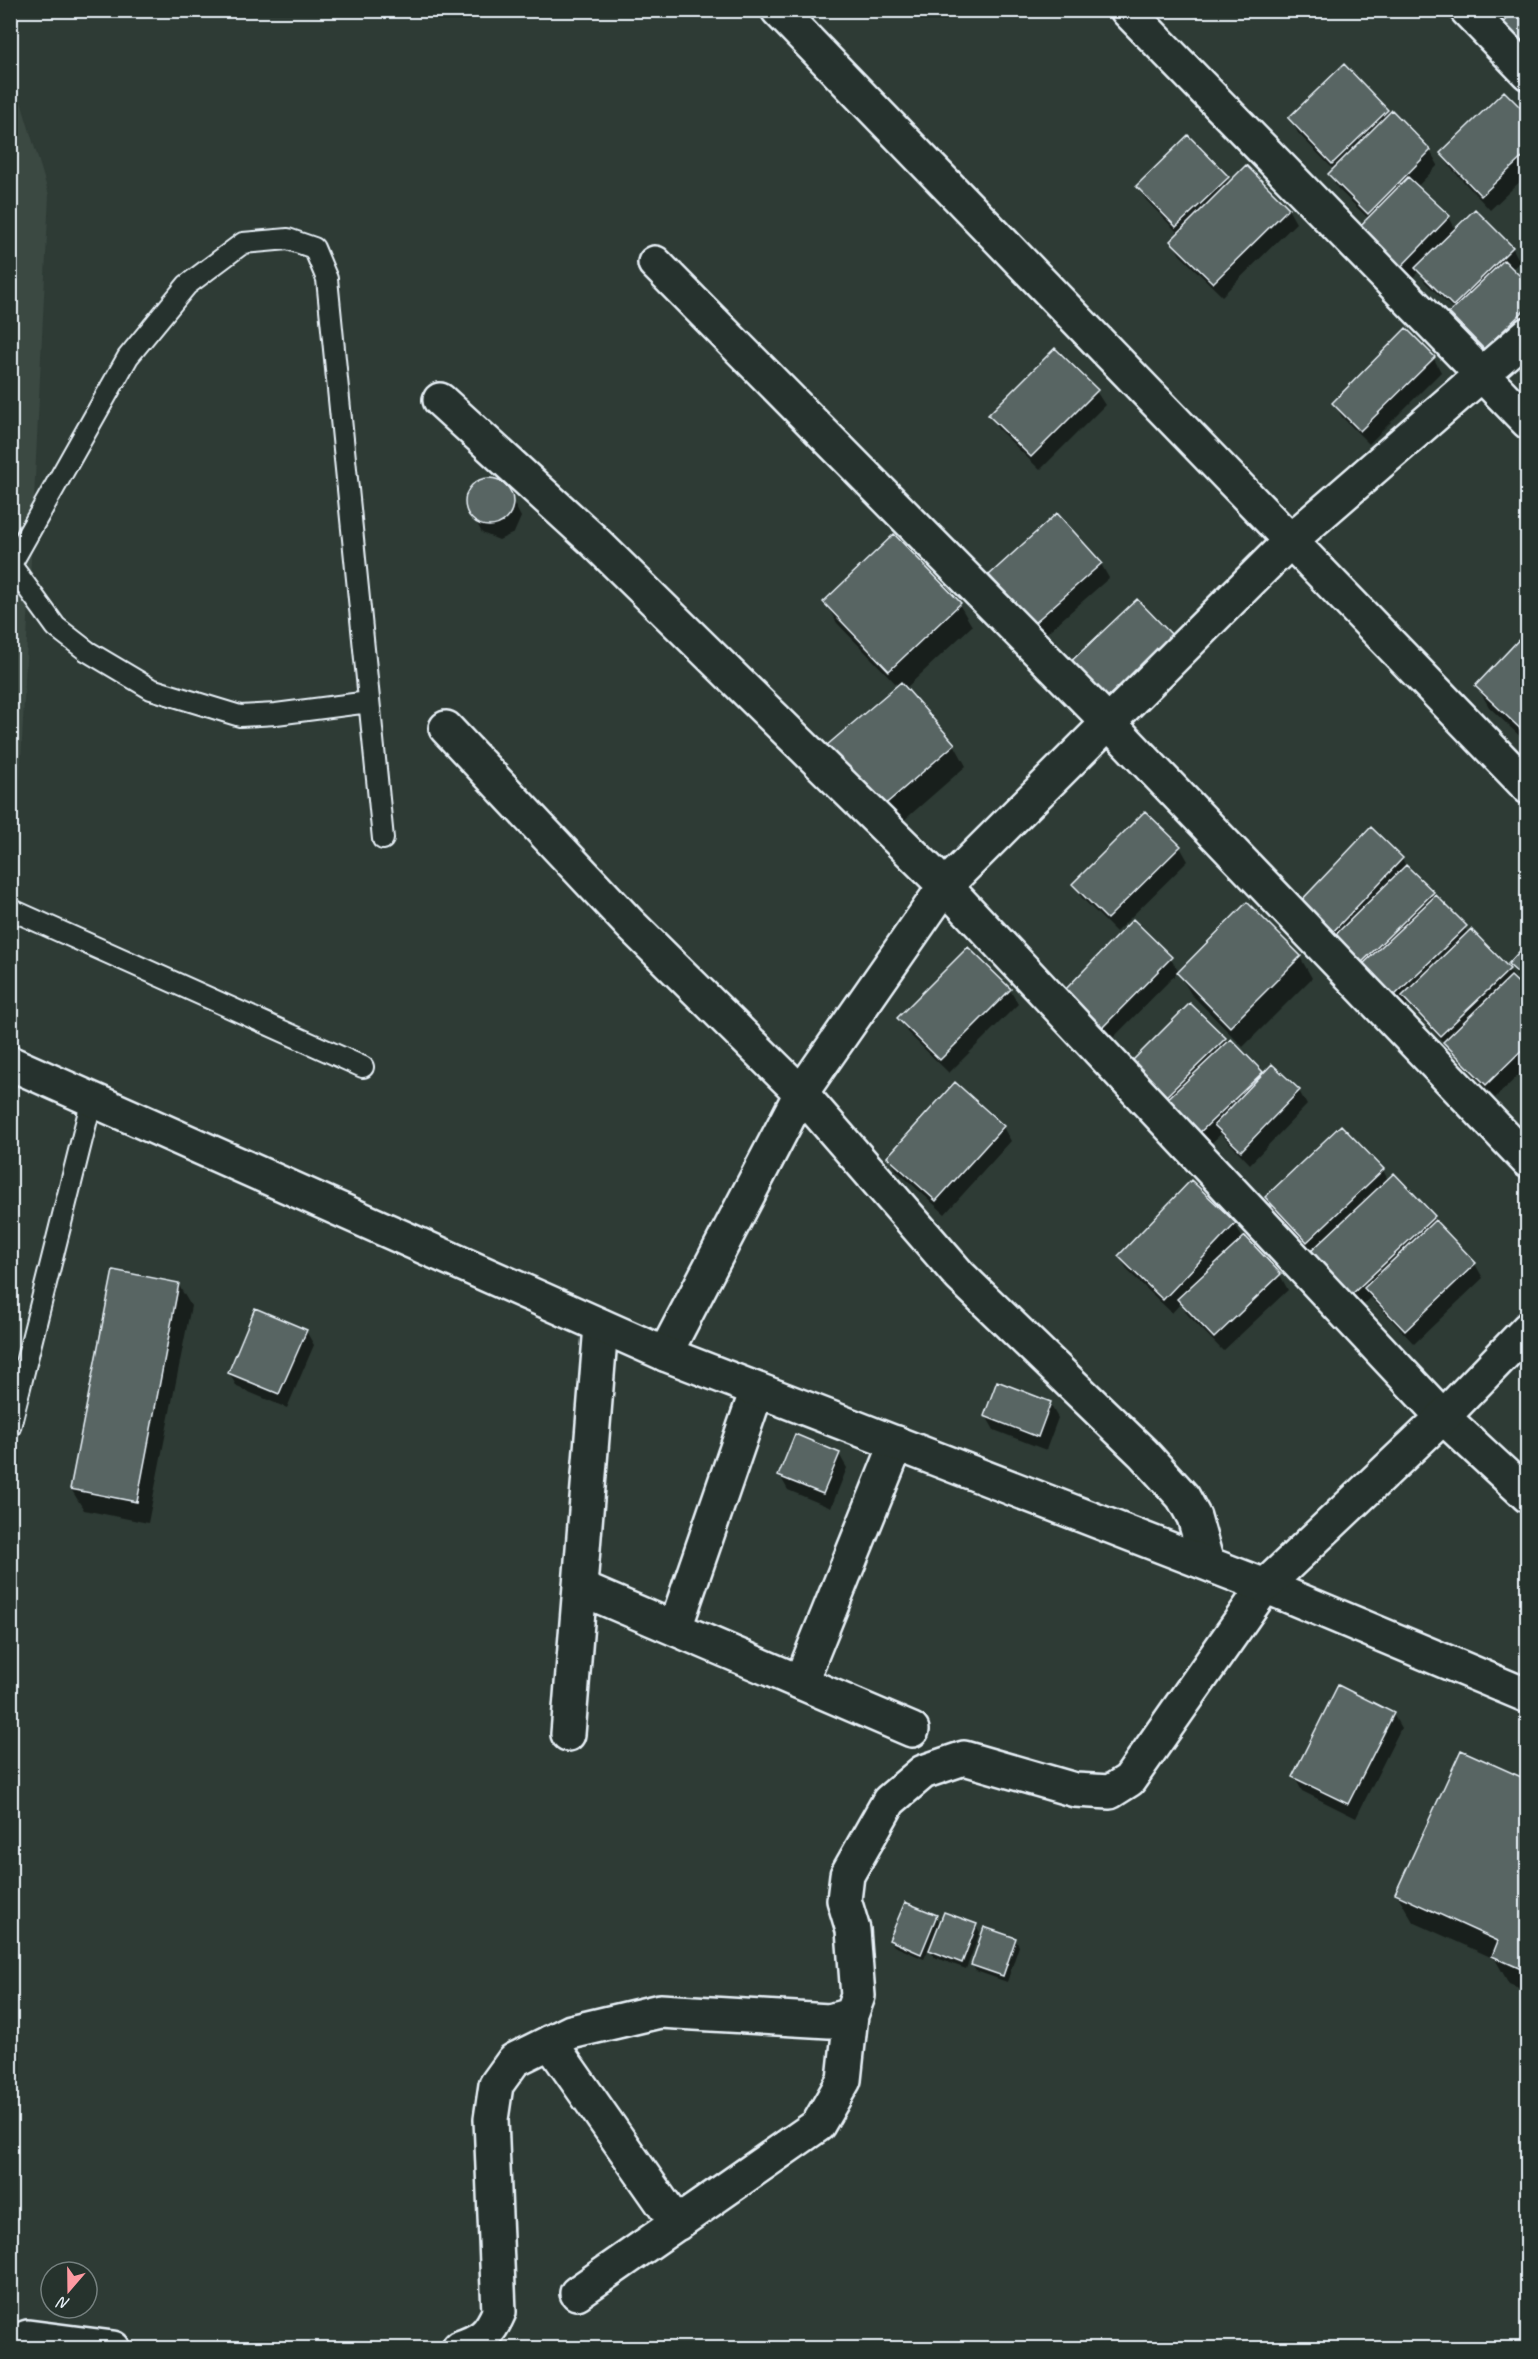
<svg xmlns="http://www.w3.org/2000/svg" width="1538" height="2359" font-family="Caveat,sans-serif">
  <rect width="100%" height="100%" fill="#2e3b35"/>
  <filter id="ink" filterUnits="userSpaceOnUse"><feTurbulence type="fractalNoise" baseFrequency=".0167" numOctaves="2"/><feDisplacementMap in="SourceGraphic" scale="12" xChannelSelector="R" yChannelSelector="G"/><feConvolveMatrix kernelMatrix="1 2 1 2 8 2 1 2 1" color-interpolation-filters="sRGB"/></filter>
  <g filter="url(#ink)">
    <!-- built -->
    <path fill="#3b4843" d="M11,69l38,126 -38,768z"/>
    <!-- shadow -->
    <path fill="#0007" d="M1528,10v42l-15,-15 -8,-14z
      M1387,110l43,41 8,14 -21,22 32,30 7,13 56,17 8,15 -9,8 17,16v43l-35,33 -34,-35 -8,-14 3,-3 -29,-28 -6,-11 -14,15 -36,-67 -31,-30 -8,-14 4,-5 -36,-37 -8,-15z
      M1528,117v57l-38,36 -40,-43 -8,-14z
      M1227,178l3,5 58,26 8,14 -74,73 -42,-41 -8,-14 7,-7 -33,-34 -9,-14z
      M1433,357l8,15 -72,72 -27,-27 -8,-14z
      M1096,391l9,14 -65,65 -42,-41 -8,-14z
      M489,479l16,7 16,31 -7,16 -15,7 -17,-7 -16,-31 7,-16z
      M1101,564l8,14 -67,59 -43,-48 -9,-14z
      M825,602l134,2 13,22 -67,63 49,55 12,22 -72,63 -66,-83 70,-60 -61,-63z
      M1137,602l43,49 -71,66 -34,-36z
      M1528,632v112l-39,-37 -12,-21z
      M1180,847l8,14 -72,71 -34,-34 -8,-14z
      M1402,859l5,9 62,65 40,37 19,24v72l-33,32 -87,-94 -5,5 -97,-88z
      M1247,904l53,53 12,21 -69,69 -52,-53 -13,-22 -67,68 -36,-35 -8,-15 103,-32 9,14z
      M1528,944v43l-10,-9 -8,-14z
      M1010,990l8,14 -69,69 -42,-41 -8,-14z
      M1224,1039l40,36 35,16 8,14 -57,59 -29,-30 -18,17 -69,-68z
      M1003,1127l8,14 -66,73 -48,-43 -8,-14z
      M1383,1170l5,10 46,37 7,12 34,35 8,14 -69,66 -43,-46 -12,11 -46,-57 -38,-40 -8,-14z
      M1235,1224l8,15 37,36 8,15 -65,61 -36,-37 -6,-11 -9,10 -44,-42 -8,-14z
      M178,1284l13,22 -43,217 -64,-13 -13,-21z
      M306,1331l8,14 -27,63 -50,-21 -8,-14z
      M1050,1404l8,14 -12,32 -52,-20 -8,-14z
      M839,1454l8,14 -16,40 -43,-18 -8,-14z
      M1393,1714l8,14 -45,90 -54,-27 -8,-15z
      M1528,1782v210l-19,-8 -14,-25 -82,-37 -16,-28z
      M936,1917l5,7 35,2 4,6 -14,37 -32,-12 -5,-9 -5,11 -30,-13 -4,-6z
      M1015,1939l4,7 -12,36 -31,-11 -4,-6z"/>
    <!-- building -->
    <path fill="#596563" stroke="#e8f1f8" stroke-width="1.5" d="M1515,10h13v38l-25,-25z
      M1344,64l44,46 -56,54 -44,-46z
      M1504,91l24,24v37l-47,44 -41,-43z
      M1392,110l39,40 -63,64 -40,-40z
      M1188,135l41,42 -53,50 -40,-41z
      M1246,165l43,43 -76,75 -43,-42z
      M1408,177l42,39 -54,56 -42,-40z
      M1475,209l38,38 -60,59 -38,-38z
      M1504,260l24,24v23l-44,42 -35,-36z
      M1406,328l29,29 -75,74 -28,-28z
      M1055,348l43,42 -67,67 -43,-42z
      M465 502a24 24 0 1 1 48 0a24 24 0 1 1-48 0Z
      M1057,513l45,50 -69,61 -44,-49z
      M894,534l67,69 -72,68 -66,-69z
      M1137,599l36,37 -73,68 -35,-37z
      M1528,630v106l-53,-50z
      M901,682l54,62 -74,64 -55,-62z
      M1145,811l36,35 -74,73 -35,-35z
      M1371,827l32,31 -75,79 -32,-31z
      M1406,865l28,27 -75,73 -27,-27z
      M1436,895l31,31 -73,70 -31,-32z
      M1247,902l54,54 -71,71 -53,-54z
      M1133,919l39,38 -69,70 -38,-37z
      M1471,929l39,40 -70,67 -38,-40z
      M1528,942v40l-20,-18z
      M968,947l43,42 -71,71 -43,-42z
      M1511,976l17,16v52l-42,41 -43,-43z
      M1190,1003l36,35 -68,66 -34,-35z
      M1231,1039l32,33 -69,66 -32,-34z
      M1272,1064l28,26 -59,61 -27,-26z
      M955,1082l49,44 -68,75 -49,-44z
      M1341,1125l43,44 -77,73 -42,-45z
      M1394,1173l41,43 -84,79 -42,-42z
      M1191,1180l45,43 -73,77 -45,-44z
      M1435,1220l41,43 -71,68 -41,-43z
      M1245,1236l36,38 -67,64 -37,-39z
      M113,1270l66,13 -42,219 -67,-13z
      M255,1308l52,22 -28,64 -51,-21z
      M997,1381l54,21 -13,35 -54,-21z
      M795,1434l45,19 -17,41 -45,-18z
      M1338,1685l56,28 -46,91 -56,-27z
      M1461,1750l67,30v192l-36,-16 6,-15 -103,-47z
      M905,1902l32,13 -16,39 -32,-14z
      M944,1912l33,12 -15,39 -33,-13z
      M984,1927l32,11 -13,38 -32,-11z"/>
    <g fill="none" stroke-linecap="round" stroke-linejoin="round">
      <defs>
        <path id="lane" d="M11,565l45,62 31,24 64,38 89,27 36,-2 93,-12
          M10,566l118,-209 59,-72 56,-42 45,-4 26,9 13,31 56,560
          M10,909l353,158
          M10,1427l82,-328"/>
        <path id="street" d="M778,10l750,777
          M1127,10l401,412
          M1467,10l61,63
          M655,263l452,458 421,440
          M440,400l152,139 353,347 498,531 85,79
          M446,728l184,196 171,169 159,183 183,177 40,44 11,20 13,46
          M665,1354l136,-261 144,-207 346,-346 237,-206
          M580,1588l332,142
          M675,1628l82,-238
          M801,1681l96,-238
          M568,1734l33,-408
          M550,2042l127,182
          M577,2293l241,-168 26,-45 7,-65
          M10,2344l18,-7 85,11
          M459,2348c23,-8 30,-13 40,-36l-8,-193 5,-34 18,-25 57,-28 89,-21 169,10 22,-6 7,-19 -5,-66 -9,-30 3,-25 42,-74 34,-29 41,-14 111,32 35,2 19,-12 136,-194 263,110"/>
        <path id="secondary" d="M10,1063l655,291 600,232 178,-169 85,-88"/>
      </defs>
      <!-- lane casing -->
      <use href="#lane" stroke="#e8f1f8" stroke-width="24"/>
      <!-- street casing -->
      <use href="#street" stroke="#e8f1f8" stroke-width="38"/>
      <!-- secondary casing -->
      <use href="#secondary" stroke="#e8f1f8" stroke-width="38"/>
      <!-- lane -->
      <use href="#lane" stroke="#26332d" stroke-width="20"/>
      <!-- street -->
      <use href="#street" stroke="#26332d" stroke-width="33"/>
      <!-- secondary -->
      <use href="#secondary" stroke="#26332d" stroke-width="33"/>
    </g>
  </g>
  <!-- margin -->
  <rect width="1538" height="2359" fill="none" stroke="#26332d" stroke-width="36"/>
  <rect x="18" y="18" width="1502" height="2323" fill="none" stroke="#e8f1f8" stroke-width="2" filter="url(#ink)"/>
  <!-- north arrow -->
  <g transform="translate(69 2290) rotate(200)"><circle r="28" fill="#26332d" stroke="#747f7e" stroke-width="1.5"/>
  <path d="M0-4.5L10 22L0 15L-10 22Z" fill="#ff9aa2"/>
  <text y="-9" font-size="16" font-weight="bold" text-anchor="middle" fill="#e8f1f8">N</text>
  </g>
</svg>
